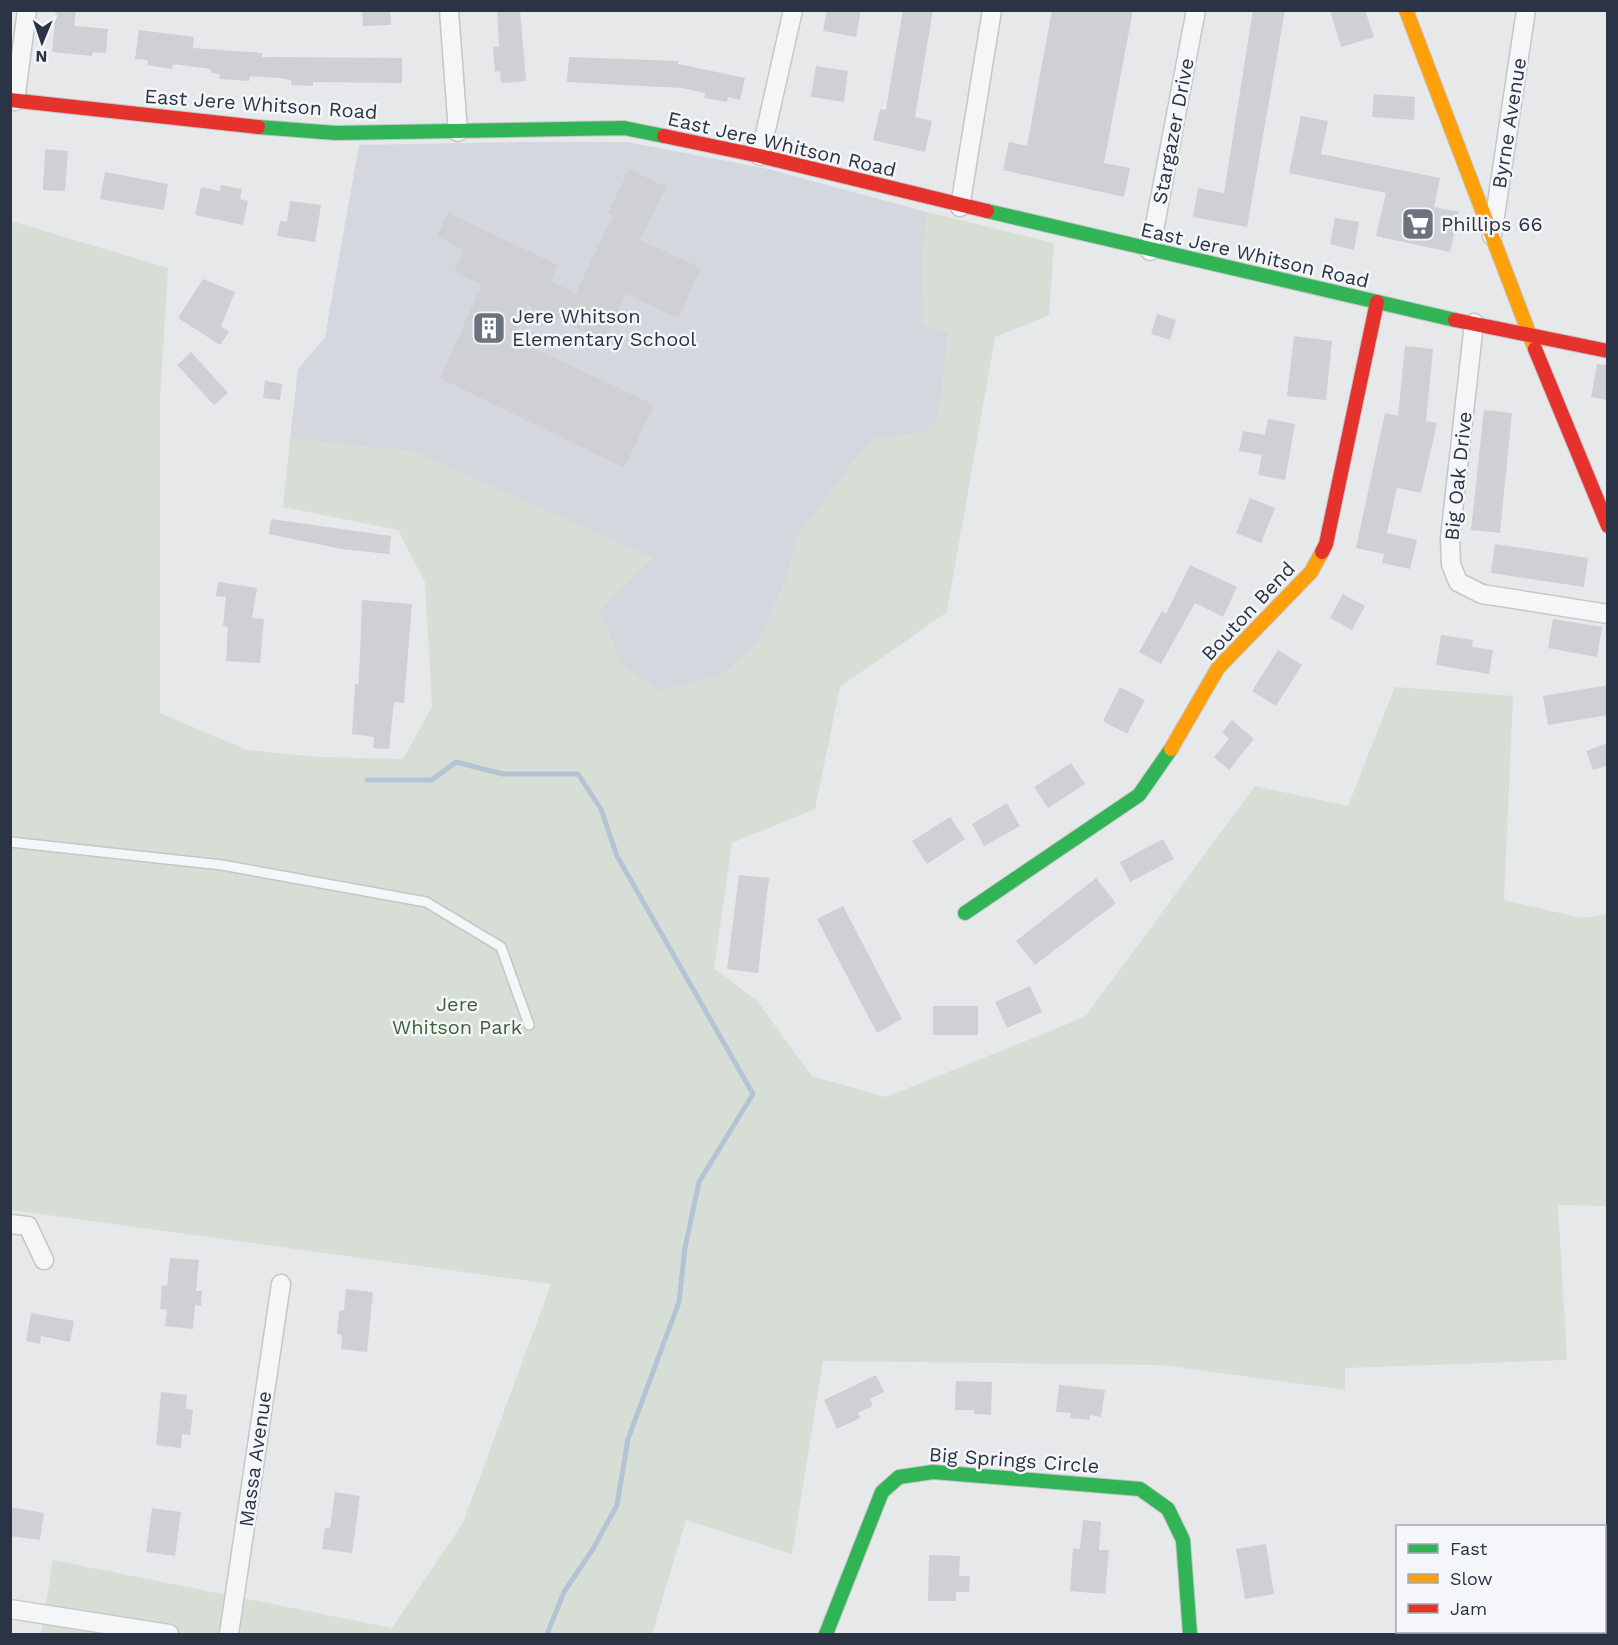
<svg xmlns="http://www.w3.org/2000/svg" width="1618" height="1645" font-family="'Work Sans',sans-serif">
  <rect width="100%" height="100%" fill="#e6e8ea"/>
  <!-- built -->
  <path fill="#d4d7dd" d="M520,142h107l141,27 159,43 -4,43 25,78 -9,84 -14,15 -51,7 -77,98 -10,40 -28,65 -37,33 -64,17 -37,-28 -22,-54 53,-52 -241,-107 -121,-12 8,-70 27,-32 34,-192z"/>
  <!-- green -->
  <path fill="#d6ded6" d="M927,212l127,31 -5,72 -54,22 -48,275 -107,75 -25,122 -83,34 -18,125 43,33 55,75 74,21 199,-80 170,-231 93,20 47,-119 118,9 -9,204 77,18 26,-4v292l-49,-1 9,155 -222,8v22l-183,-25 -339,-4 -31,193 -106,-34 -34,114h-611l12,-74 339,68 71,-105 88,-239 -540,-74v-989l157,47 -8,130v315l87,37 72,7 84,2 29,-52 -7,-125 -27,-52 -115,-23 7,-68 121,12 241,107 -53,52 22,54 38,27 63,-16 37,-33 28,-65 10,-40 56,-75 21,-23 51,-7 14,-15 9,-84 -27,-8 2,-70z"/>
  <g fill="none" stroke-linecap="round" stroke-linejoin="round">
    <!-- stream -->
    <path stroke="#b4c4d5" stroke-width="5" d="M367,780h65l24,-18 47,12h75l23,35 16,47 136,238 -54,88 -14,66 -6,54 -51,137 -11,66 -24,44 -29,43 -17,42"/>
  </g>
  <!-- building -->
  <path fill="#ced0d3" d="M56,10h20l-2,16 34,3 -2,24 -13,-1 -1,4 -40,-4z
    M362,10h28l1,15 -28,1z
    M497,10h23l6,71 -25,2 -1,-12 -5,1 -2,-25 6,-1z
    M827,10h34l-5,27 -33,-6z
    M903,10h30l-18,107 17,4 -7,31 -52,-12 7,-31 6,1z
    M1052,10h81l-29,153 26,5 -6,29 -121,-27 6,-28 18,4z
    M1253,10h32l-38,217 -54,-10 5,-29 26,5z
    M1330,10h35l9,27 -33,10z
    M139,30l55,7 -1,11 69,5v4l140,1v25l-89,-1v4l-22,-1v-5l-12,-2 -29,-2 -1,5 -30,-2 1,-5 -9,-1v-4l-38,-5 -1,5 -25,-4 1,-5 -13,-1z
    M569,57l109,4v3l67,14 -5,22 -12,-3 -1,5 -23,-4 1,-5 -23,-5 -115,-6z
    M816,66l32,5 -4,31 -33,-5z
    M1374,94l41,3 -1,23 -42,-3z
    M1301,116l27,5 -7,33 119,24 -6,29 25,5 -9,40 -74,-16 10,-43 -97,-20z
    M45,149l23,2 -3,40 -22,-1z
    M629,169l37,18 -26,53 61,28 -23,50 -52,-24 -22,48 -76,-37 -16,33 142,67 -30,63 -184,-90 42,-93 -28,-13 10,-22 -27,-14 11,-23 110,52 -8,16 26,12 37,-78 -5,-2z
    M105,172l63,12 -4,26 -64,-11z
    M221,185l21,4 -2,10 8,2 -5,24 -48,-10 6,-28 19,4z
    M290,201l31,4 -6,37 -38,-6 3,-15 7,1z
    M1335,218l24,4 -5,28 -24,-6z
    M203,279l32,13 -14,34 8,6 -9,13 -42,-27z
    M1157,314l19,6 -6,20 -19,-6z
    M1294,336l38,5 -6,59 -39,-4z
    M1405,346l28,3 -7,72 11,2 -16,70 -24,-5 -10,45 30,7 -7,29 -28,-6 2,-9 -28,-6 29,-135 13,3z
    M191,352l37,41 -14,12 -37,-40z
    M1597,364l11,1v35l-17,-3z
    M265,381l17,3 -2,16 -17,-2z
    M1484,410l28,3 -12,120 -29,-3z
    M1268,419l27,5 -10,56 -27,-5 4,-20 -23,-4 4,-20 22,4z
    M1250,498l25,10 -14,35 -25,-10z
    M271,519l120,17 -2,18 -48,-5 -72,-15z
    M1495,544l93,14 -4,29 -93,-14z
    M1190,565l47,22 -14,30 -28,-14 -34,61 -22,-12 23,-41 4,3z
    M218,582l39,6 -5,30 12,1 -4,44 -34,-2 2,-34 -5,-1 3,-29 -10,-1z
    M1343,594l22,12 -13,24 -22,-12z
    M362,600l50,4 -8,99 -10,-1 -5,47 -16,-1 1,-11 -22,-3 3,-50h3l2,-27z
    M1553,619l49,8 -5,30 -49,-9z
    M1441,635l32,5 -1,7 21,3 -4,24 -53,-9z
    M1278,650l24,15 -26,41 -24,-15z
    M1608,685v30l-60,10 -5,-29z
    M1120,687l25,13 -18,34 -24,-13z
    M1232,720l22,19 -25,31 -15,-13 15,-18 -7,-7z
    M1608,743v22l-15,5 -7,-19z
    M1071,763l14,21 -37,24 -14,-21z
    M1007,803l13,23 -36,20 -12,-22z
    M950,817l15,22 -38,25 -15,-23z
    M1163,839l11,20 -44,23 -10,-20z
    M739,875l30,3 -11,95 -31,-4z
    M1096,878l20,25 -81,62 -19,-24z
    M843,906l59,113 -25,14 -60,-114z
    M1030,986l12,26 -35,16 -12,-26z
    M933,1006h45v29h-45z
    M170,1258l29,2 -3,31h6l-1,15 -6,-1 -2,24 -28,-3 2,-16 -7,-1 2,-24 5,1z
    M346,1289l27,3 -6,60 -26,-3 1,-14 -5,-1 2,-23 5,-1z
    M31,1313l43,8 -4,21 -29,-6 -1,8 -14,-3z
    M876,1375l8,17 -14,7 3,7 -15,7 2,5 -23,11 -13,-29z
    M956,1381l36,1 -1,33 -17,-1v-4h-19z
    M1059,1385l46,5 -4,27 -11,-2v5l-20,-2 1,-5 -15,-1z
    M161,1392l26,3 -1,14 7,1 -3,25 -8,-1 -1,14 -25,-3z
    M335,1492l25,4 -8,57 -30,-4 3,-21h5z
    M10,1507l34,6 -4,27 -30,-4z
    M152,1508l29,4 -6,44 -29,-4z
    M1083,1520l18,2 -2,28h10l-4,44 -35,-3 3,-43 7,1z
    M1266,1544l8,50 -29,5 -9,-50z
    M929,1555l31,1 -1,20h11l-1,16h-13v9h-28z"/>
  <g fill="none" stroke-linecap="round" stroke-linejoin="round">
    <defs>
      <path id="lane" d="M10,842l212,23 204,37 75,45 28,78"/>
      <path id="street" d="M449,10l9,122
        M15,101l12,-91
        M760,156l33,-146
        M960,207l32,-197
        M1492,236l34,-226
        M1150,251l46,-241
        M1474,323l-24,215 1,26 7,18 24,12 126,20
        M10,1224l18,2 16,34
        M10,1609l159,25
        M229,1634l52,-350"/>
      <path id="fast" d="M258,127l78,6 288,-5 40,8
        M987,211l468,109
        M965,913l174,-118 32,-46
        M826,1634l56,-142 17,-15 34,-5 207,17 28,20 15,31 7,94"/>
      <path id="slow" d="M1406,10l129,339
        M1171,749l47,-81 93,-96 11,-20"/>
      <path id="jam" d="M10,100l248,27
        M664,136l96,20 227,55
        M1455,320l153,31
        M1535,349l73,177
        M1322,552l4,-8 51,-242"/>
    </defs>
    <!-- lane casing -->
    <use href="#lane" stroke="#c4c6c8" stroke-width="12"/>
    <!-- street casing -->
    <use href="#street" stroke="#c4c6c8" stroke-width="21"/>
    <!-- fast casing -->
    <use href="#fast" stroke="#c4c6c8" stroke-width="16"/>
    <!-- slow casing -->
    <use href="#slow" stroke="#c4c6c8" stroke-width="16"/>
    <!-- jam casing -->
    <use href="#jam" stroke="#c4c6c8" stroke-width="16"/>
    <!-- lane -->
    <use href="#lane" stroke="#f5f6f7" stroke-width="9"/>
    <!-- street -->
    <use href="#street" stroke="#f5f6f7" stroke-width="18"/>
    <!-- fast -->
    <use href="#fast" stroke="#30b455" stroke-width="14"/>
    <!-- slow -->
    <use href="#slow" stroke="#ff9f0a" stroke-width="14"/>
    <!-- jam -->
    <use href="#jam" stroke="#e5322d" stroke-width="14"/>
  </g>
  <!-- icons -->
  <defs>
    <symbol id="supermarket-square" viewBox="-11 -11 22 22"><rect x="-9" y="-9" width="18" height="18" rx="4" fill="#6c737f" stroke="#f4f6f9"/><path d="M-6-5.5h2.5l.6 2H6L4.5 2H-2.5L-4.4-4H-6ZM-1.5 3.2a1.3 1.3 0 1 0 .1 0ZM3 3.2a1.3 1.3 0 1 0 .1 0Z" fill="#fff"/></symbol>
    <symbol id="building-square" viewBox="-11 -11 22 22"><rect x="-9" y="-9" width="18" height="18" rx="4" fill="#6c737f" stroke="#f4f6f9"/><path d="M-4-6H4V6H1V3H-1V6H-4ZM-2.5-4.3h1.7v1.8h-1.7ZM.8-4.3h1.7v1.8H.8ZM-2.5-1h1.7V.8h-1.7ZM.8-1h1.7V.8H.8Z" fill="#fff"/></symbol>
  </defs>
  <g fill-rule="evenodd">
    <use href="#supermarket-square" x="1399" y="205" width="38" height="38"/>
    <use href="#building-square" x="470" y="309" width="38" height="38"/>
  </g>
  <g text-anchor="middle" stroke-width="5" stroke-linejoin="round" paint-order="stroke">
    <!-- street labels -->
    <g font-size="20" fill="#2b3445" stroke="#f4f6f9">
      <text transform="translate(261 104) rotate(4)" y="7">East Jere Whitson Road</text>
      <text transform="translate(1509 123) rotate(-81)" y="7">Byrne Avenue</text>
      <text transform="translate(1173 131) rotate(-79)" y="7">Stargazer Drive</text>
      <text transform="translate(782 144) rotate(13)" y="7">East Jere Whitson Road</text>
      <text transform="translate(1255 255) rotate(13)" y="7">East Jere Whitson Road</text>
      <text transform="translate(1458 476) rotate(-84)" y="7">Big Oak Drive</text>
      <text transform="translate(1248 611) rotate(-47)" y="7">Bouton Bend</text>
      <text transform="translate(255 1459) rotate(-82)" y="7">Massa Avenue</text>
      <text transform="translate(1014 1460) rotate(4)" y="7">Big Springs Circle</text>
    </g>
    <!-- poi labels -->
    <g font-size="20" fill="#2b3445" stroke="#f4f6f9" text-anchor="start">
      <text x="1441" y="231">Phillips 66</text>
      <text x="512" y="323">Jere Whitson<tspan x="512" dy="23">Elementary School</tspan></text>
    </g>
    <!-- park labels -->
    <g font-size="20" fill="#3f6138" stroke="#f4f6f9">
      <text x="457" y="1011">Jere<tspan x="457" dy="23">Whitson Park</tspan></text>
    </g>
  </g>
  <!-- border -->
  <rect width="1618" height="1645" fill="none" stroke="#2b3445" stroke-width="24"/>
  <!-- legend -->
  <rect x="1396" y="1525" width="210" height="108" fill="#f4f6f9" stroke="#a4a8b1" stroke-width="1.5"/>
  <rect x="1408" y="1544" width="30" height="9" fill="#30b455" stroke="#a4a8b1" stroke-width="1.5"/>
  <text x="1450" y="1555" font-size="18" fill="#2b3445">Fast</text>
  <rect x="1408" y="1574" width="30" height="9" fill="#ff9f0a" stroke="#a4a8b1" stroke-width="1.5"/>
  <text x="1450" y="1585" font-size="18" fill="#2b3445">Slow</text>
  <rect x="1408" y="1604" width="30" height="9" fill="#e5322d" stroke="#a4a8b1" stroke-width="1.5"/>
  <text x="1450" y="1615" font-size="18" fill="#2b3445">Jam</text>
  <!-- north arrow -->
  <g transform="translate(42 42) rotate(182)" stroke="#f4f6f9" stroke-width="4.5" paint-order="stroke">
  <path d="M0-4.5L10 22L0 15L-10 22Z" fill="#2b3445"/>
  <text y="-9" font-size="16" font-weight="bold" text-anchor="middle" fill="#2b3445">N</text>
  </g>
</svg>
